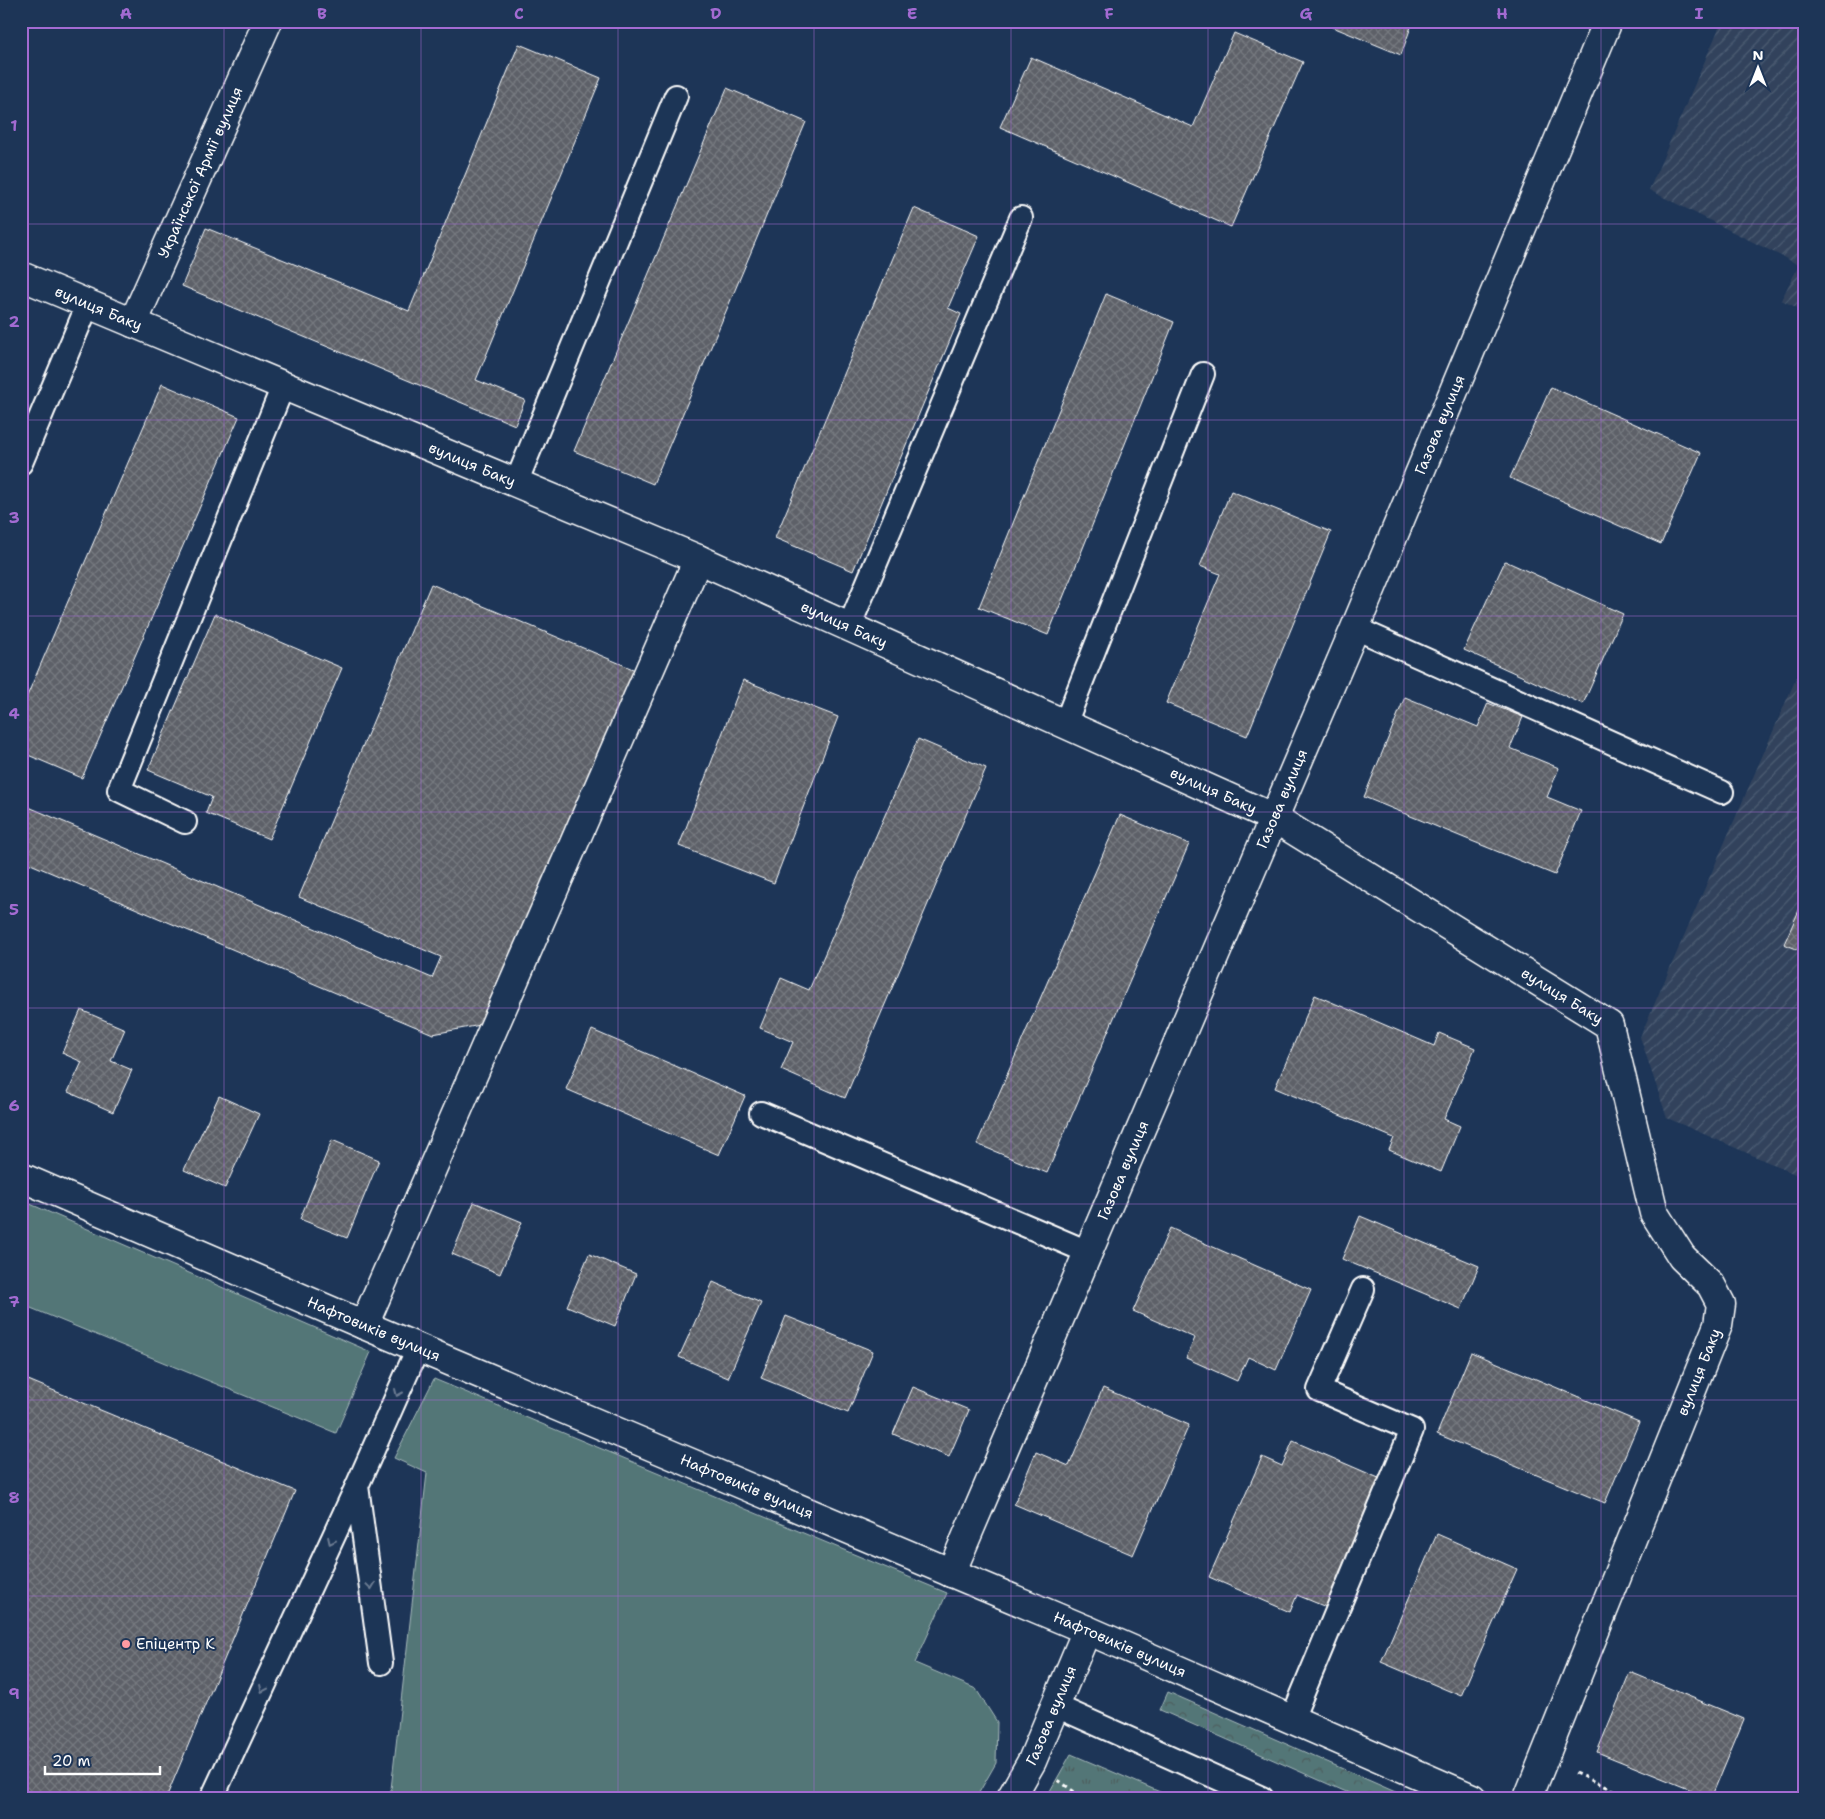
<svg xmlns="http://www.w3.org/2000/svg" width="1825" height="1819" font-family="'Shantell Sans',sans-serif">
  <defs>
    <pattern id="industrial-furrows" width="10" height="10" patternUnits="userSpaceOnUse" patternTransform="scale(1.25)"><rect width="10" height="10" fill="#30425c"/><path d="M-1 1l2-2M0 10L10 0M9 11l2-2" fill="none" stroke="#4f5e74"/></pattern>
    <pattern id="forest-crowns" width="20" height="18" patternUnits="userSpaceOnUse" patternTransform="scale(1.25)"><rect width="20" height="18" fill="#527677"/><path d="M2 6a3 3 0 1 1 6 0M12 15a3 3 0 1 1 6 0" fill="none" stroke="#4e5d5d"/></pattern>
    <pattern id="park-tufts" width="24" height="20" patternUnits="userSpaceOnUse" patternTransform="scale(1.25)"><rect width="24" height="20" fill="#527677"/><path d="M3 7l-1-3M5 7V3M7 7l1-3M15 17l-1-3M17 17v-4M19 17l1-3" fill="none" stroke="#4e5d5d"/></pattern>
    <pattern id="building-cross-hatch" width="8" height="8" patternUnits="userSpaceOnUse" patternTransform="scale(1.25)"><rect width="8" height="8" fill="#5d6168"/><path d="M0 0l8 8M0 8l8-8" fill="none" stroke="#75797f"/></pattern>
  </defs>
  <rect width="100%" height="100%" fill="#1d3557"/>
  <filter id="ink" filterUnits="userSpaceOnUse"><feTurbulence type="fractalNoise" baseFrequency=".02" numOctaves="2"/><feDisplacementMap in="SourceGraphic" scale="10" xChannelSelector="R" yChannelSelector="G"/><feConvolveMatrix kernelMatrix="1 2 1 2 8 2 1 2 1" color-interpolation-filters="sRGB"/></filter>
  <g filter="url(#ink)">
    <!-- industrial -->
    <path fill="url(#industrial-furrows)" d="M1722,21h82v290l-23,-11 18,-35 -150,-75z
      M1804,660v518l-137,-60 -27,-81z"/>
    <!-- grass -->
    <path fill="#527677" stroke="#a8babb" d="M21,1200l350,152 -35,81 -315,-129z
      M434,1379l513,214 -32,70 61,26 21,33 -1,41 -20,35h-586l37,-325 -33,-15z"/>
    <!-- forest -->
    <path fill="url(#forest-crowns)" stroke="#a8babb" d="M1168,1692l241,106h-49l-200,-88z"/>
    <!-- park -->
    <path fill="url(#park-tufts)" stroke="#a8babb" d="M1071,1754l103,44h-128z"/>
    <!-- building -->
    <path fill="url(#building-cross-hatch)" stroke="#fff" d="M1318,21h88l6,3 -11,31z
      M1234,33l69,29 -72,165 -231,-100 31,-70 162,70z
      M519,44l82,34 -125,302 49,20 -10,25 -333,-139 24,-58 203,83z
      M727,88l79,34 -153,362 -79,-33z
      M914,208l65,28 -31,72 13,6 -108,257 -78,-33z
      M1106,294l68,28 -126,313 -69,-28z
      M162,384l77,33 -157,361 -61,-26v-42z
      M1551,387l150,66 -40,91 -151,-66z
      M1231,491l100,41 -84,204 -81,-33 54,-129 -20,-8z
      M1505,561l118,53 -40,90 -119,-54z
      M431,584l209,88 -149,351 -58,11 -412,-174v-49l3,-6 408,173 9,-21 -142,-60z
      M215,614l127,54 -73,171 -63,-26 6,-16 -64,-27z
      M743,680l95,37 -64,166 -95,-37z
      M1405,697l73,30 10,-24 35,14 -13,31 49,20 -12,29 34,14 -26,64 -191,-78z
      M918,739l68,29 -141,330 -64,-28 12,-28 -33,-14 21,-50 28,12z
      M1120,815l69,29 -142,329 -70,-29z
      M1804,899v53l-20,-8z
      M1315,995l119,51 5,-13 36,15 -31,71 16,7 -19,46 -52,-22 5,-12 -119,-50z
      M81,1010l44,19 -14,32 21,9 -19,42 -45,-20 14,-30 -20,-9z
      M592,1030l153,66 -26,59 -153,-66z
      M219,1096l40,18 -34,74 -41,-18z
      M332,1140l47,20 -32,78 -47,-19z
      M474,1202l48,20 -22,52 -48,-20z
      M1360,1216l119,50 -18,43 -119,-50z
      M1170,1228l141,62 -35,80 -28,-13 -11,24 -51,-23 9,-20 -62,-27z
      M589,1254l47,20 -21,52 -48,-20z
      M713,1282l48,21 -33,75 -49,-21z
      M786,1316l87,35 -25,62 -87,-35z
      M1471,1352l168,70 -34,81 -168,-69z
      M21,1377l274,114 -129,307h-145z
      M913,1387l56,23 -20,47 -56,-23z
      M1103,1388l86,37 -56,130 -119,-51 22,-52 33,14z
      M1293,1441l88,38 -55,128 -29,-12 -7,17 -81,-35 53,-120 20,9z
      M1437,1534l80,35 -56,127 -80,-34z
      M1630,1672l114,47 -33,79 -114,-46z"/>
    <g fill="none" stroke-linecap="round" stroke-linejoin="round">
      <defs>
        <path id="lane" d="M21,463l67,-159
          M516,483l160,-387
          M849,627l172,-409
          M1355,628l367,164
          M1065,724l138,-350
          M185,822l-66,-32 164,-404
          M761,1113l327,139
          M357,1486l24,177
          M1056,1706l206,92
          M1292,1719l120,-289 -93,-40 44,-101
          M212,1798l145,-312 61,-138"/>
        <g id="street">
          <path id="s1" d="M21,276l677,283 576,259 335,207 45,188 28,44 29,28 10,19 -3,21 -190,473"/>
          <path id="s2" d="M133,323l135,-302"/>
          <path id="s3" d="M21,1177l343,148 723,305 385,168"/>
          <path d="M364,1325l334,-766"/>
          <path id="s4" d="M951,1573l404,-945 253,-607"/>
          <path id="s5" d="M1011,1798l21,-37 55,-131"/>
        </g>
      </defs>
      <!-- lane casing -->
      <use href="#lane" stroke="#fff" stroke-width="26"/>
      <!-- street casing -->
      <use href="#street" stroke="#fff" stroke-width="31"/>
      <!-- path -->
      <path stroke="#fff" stroke-width="3" stroke-dasharray="4 4" stroke-linecap="butt" d="M1575,1773l57,25
        M1058,1780l25,18"/>
      <!-- lane -->
      <use href="#lane" stroke="#1d3557" stroke-width="22"/>
      <!-- street -->
      <use href="#street" stroke="#1d3557" stroke-width="28"/>
    </g>
    <!-- one-way arrows -->
    <defs><path id="oneway-chevron" d="M-2-3.5L2.5 0L-2 3.5" fill="none" stroke-width="1.6" stroke-linecap="round" stroke-linejoin="round" transform="scale(1.25)"/></defs>
    <g stroke="#6c7c92">
      <use href="#oneway-chevron" transform="translate(398 1393) rotate(114)"/>
      <use href="#oneway-chevron" transform="translate(331 1541) rotate(115)"/>
      <use href="#oneway-chevron" transform="translate(371 1586) rotate(82)"/>
      <use href="#oneway-chevron" transform="translate(263 1689) rotate(115)"/>
    </g>
  </g>
  <!-- grid -->
  <path fill="none" stroke="#a36bd2" stroke-width="1" stroke-opacity="0.55" d="M224,21v1777M421,21v1777M618,21v1777M814,21v1777M1011,21v1777M1208,21v1777M1404,21v1777M1601,21v1777M21,224h1783M21,420h1783M21,616h1783M21,812h1783M21,1008h1783M21,1204h1783M21,1400h1783M21,1596h1783"/>
  <!-- markers -->
  <circle fill="#ff9aa2" stroke="#1d3557" stroke-width="2" cx="126" cy="1644" r="5"/>
  <g text-anchor="middle" stroke-width="4" stroke-linejoin="round" paint-order="stroke">
    <!-- street labels -->
    <g font-size="15" fill="#fff" stroke="#1d3557">
      <text dy="5" stroke="none"><textPath href="#s2" startOffset="165">Української Армії вулиця</textPath></text>
      <text dy="5" stroke="none"><textPath href="#s1" startOffset="84">вулиця Баку</textPath></text>
      <text dy="5" stroke="none"><textPath href="#s4" startOffset="1248">Газова вулиця</textPath></text>
      <text dy="5" stroke="none"><textPath href="#s1" startOffset="489">вулиця Баку</textPath></text>
      <text dy="5" stroke="none"><textPath href="#s1" startOffset="894">вулиця Баку</textPath></text>
      <text dy="5" stroke="none"><textPath href="#s1" startOffset="1299">вулиця Баку</textPath></text>
      <text dy="5" stroke="none"><textPath href="#s4" startOffset="842">Газова вулиця</textPath></text>
      <text dy="5" stroke="none"><textPath href="#s1" startOffset="1704">вулиця Баку</textPath></text>
      <text dy="5" stroke="none"><textPath href="#s4" startOffset="438">Газова вулиця</textPath></text>
      <text dy="5" stroke="none"><textPath href="#s3" startOffset="384">Нафтовиків вулиця</textPath></text>
      <text transform="translate(1699 1372) rotate(-68)" y="5">вулиця Баку</text>
      <text dy="5" stroke="none"><textPath href="#s3" startOffset="789">Нафтовиків вулиця</textPath></text>
      <text dy="5" stroke="none"><textPath href="#s3" startOffset="1194">Нафтовиків вулиця</textPath></text>
      <text dy="5" stroke="none"><textPath href="#s5" startOffset="92">Газова вулиця</textPath></text>
    </g>
    <!-- poi labels -->
    <g font-size="15" fill="#fff" stroke="#1d3557" text-anchor="start">
      <text x="136" y="1649">Епіцентр К</text>
    </g>
  </g>
  <!-- margin -->
  <rect width="1825" height="1819" fill="none" stroke="#1d3557" stroke-width="55"/>
  <!-- north arrow -->
  <g transform="translate(1758 68)" stroke="#1d3557" stroke-width="4" paint-order="stroke">
  <path d="M0-4L9 19L0 12L-9 19Z" fill="#ffffff"/>
  <text y="-8" font-size="14" font-weight="bold" text-anchor="middle" fill="#ffffff">N</text>
  </g>
  <!-- scale -->
  <path d="M45 1766v8h115v-8" fill="none" stroke="#ffffff" stroke-width="2.5"/>
  <text x="52" y="1766" font-size="15" fill="#ffffff" stroke="#1d3557" stroke-width="4" paint-order="stroke">20 m</text>
  <rect x="28" y="28" width="1770" height="1764" fill="none" stroke="#a36bd2" stroke-width="2"/>
  <g font-size="16" text-anchor="middle" font-weight="bold" fill="#a36bd2">
    <text x="126" y="19">A</text>
    <text x="322" y="19">B</text>
    <text x="519" y="19">C</text>
    <text x="716" y="19">D</text>
    <text x="912" y="19">E</text>
    <text x="1109" y="19">F</text>
    <text x="1306" y="19">G</text>
    <text x="1502" y="19">H</text>
    <text x="1699" y="19">I</text>
    <text x="14" y="131">1</text>
    <text x="14" y="327">2</text>
    <text x="14" y="523">3</text>
    <text x="14" y="719">4</text>
    <text x="14" y="915">5</text>
    <text x="14" y="1111">6</text>
    <text x="14" y="1307">7</text>
    <text x="14" y="1503">8</text>
    <text x="14" y="1699">9</text>
  </g>
</svg>
